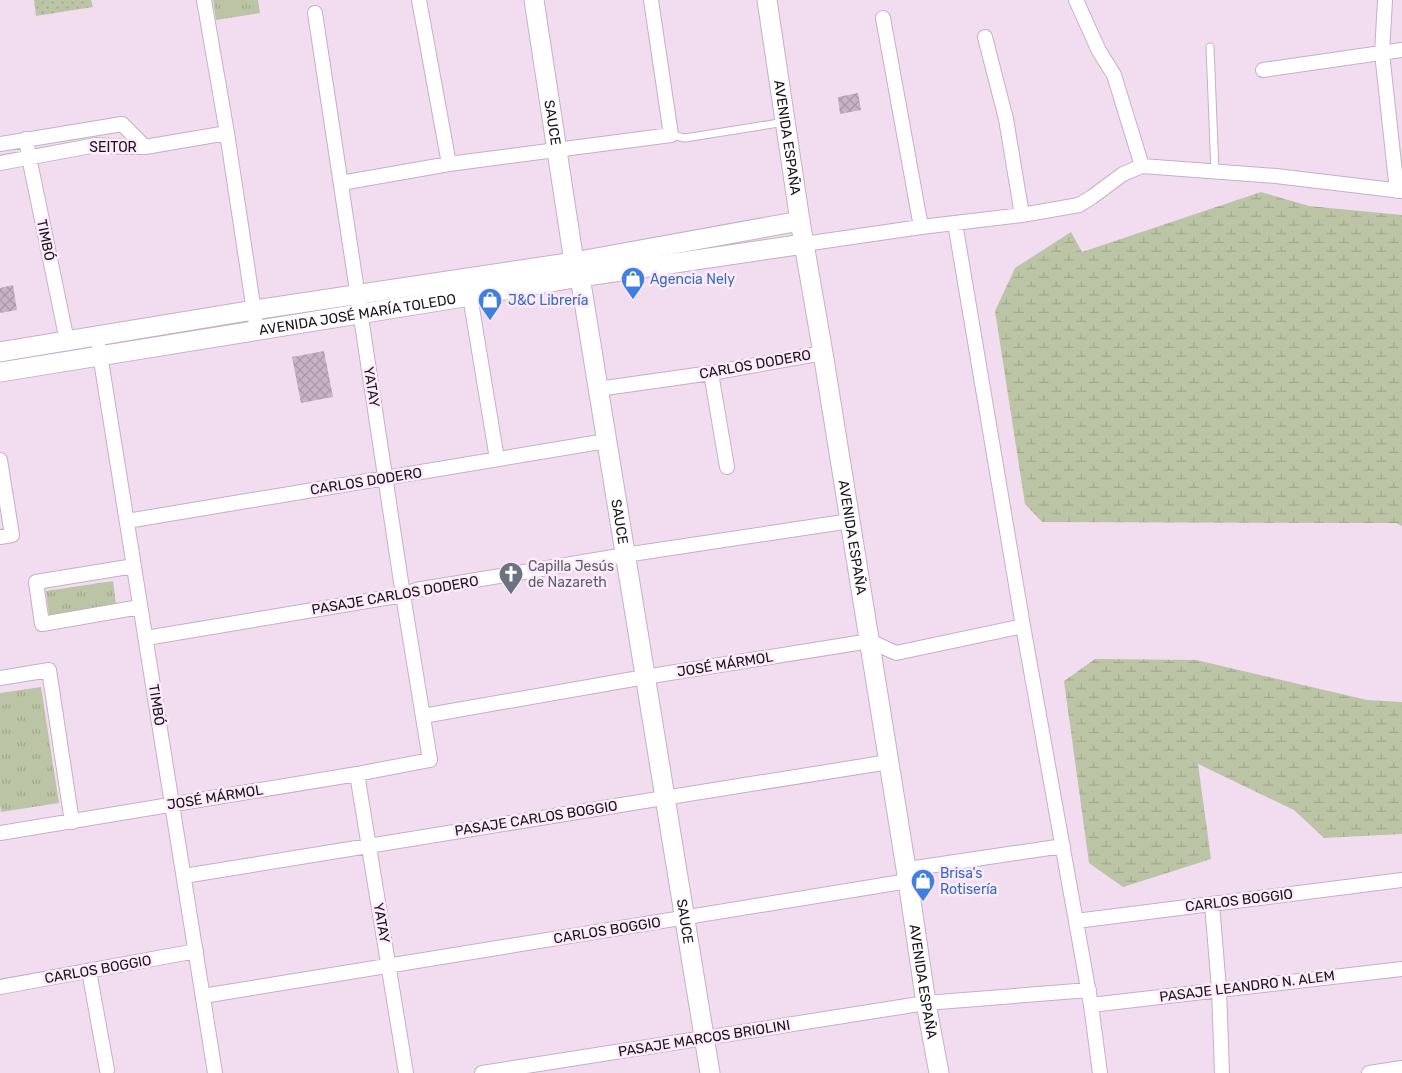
<svg xmlns="http://www.w3.org/2000/svg" width="1402" height="1073" font-family="Rubik,sans-serif">
  <defs>
    <pattern id="grass-dots" width="8" height="8" patternUnits="userSpaceOnUse" patternTransform="scale(1.25)"><rect width="8" height="8" fill="#bcc4a6"/><path d="M2 2h.1M6 6h.1" fill="none" stroke="#a1a88e" stroke-width="1.8" stroke-linecap="round"/></pattern>
    <pattern id="wetland-marsh" width="20" height="14" patternUnits="userSpaceOnUse" patternTransform="scale(1.25)"><rect width="20" height="14" fill="#bcc4a6"/><path d="M1 5h8M5 5V1M11 12h8M15 12V8" fill="none" stroke="#a1a88e"/></pattern>
    <pattern id="park-tufts" width="24" height="20" patternUnits="userSpaceOnUse" patternTransform="scale(1.25)"><rect width="24" height="20" fill="#bcc4a6"/><path d="M3 7l-1-3M5 7V3M7 7l1-3M15 17l-1-3M17 17v-4M19 17l1-3" fill="none" stroke="#a1a88e"/></pattern>
    <pattern id="building-cross-hatch" width="8" height="8" patternUnits="userSpaceOnUse" patternTransform="scale(1.25)"><rect width="8" height="8" fill="#c6b1c5"/><path d="M0 0l8 8M0 8l8-8" fill="none" stroke="#aa97a9"/></pattern>
  </defs>
  <rect width="100%" height="100%" fill="#f2dcf0"/>
  <!-- grass -->
  <path fill="url(#grass-dots)" d="M34,0h57l2,7 -57,9z
    M239,321v5l-113,19v-6z"/>
  <!-- wetland -->
  <path fill="url(#wetland-marsh)" d="M1261,192l48,14 93,9v311l-6,-3 -354,-1 -17,-18 -30,-193 20,-43 56,-36 11,20z
    M1095,659l101,1 171,40 35,2v132l-78,4 -30,-28 -96,-46 13,95 -88,28 -34,-24 -25,-182z"/>
  <!-- park -->
  <path fill="url(#park-tufts)" d="M213,0h45l2,13 -44,7z
    M113,581l3,24 -67,10 -3,-24z
    M41,687l18,116 -58,9 -1,-7v-112z"/>
  <!-- building -->
  <path fill="url(#building-cross-hatch)" d="M858,93l3,17 -21,4 -2,-17z
    M13,285l4,25 -17,3v-25z
    M324,351l9,46 -32,6 -9,-46z"/>
  <g fill="none" stroke-linecap="round" stroke-linejoin="round">
    <defs>
      <path id="lane" d="M1210,47l5,125
        M671,135l14,3 100,-16"/>
      <path id="street" d="M204,0l23,133 30,198
        M419,0l30,164
        M1076,0l23,51 15,24 28,91
        M1385,0l-3,53 15,138
        M883,18l38,209
        M985,37l21,82 16,96
        M1263,70l139,-20
        M26,139l3,18 38,184
        M0,144l122,-20 23,23
        M0,163l96,-18 28,2h21l82,-14
        M341,183l108,-19 222,-29 -20,-135
        M955,223l68,403 68,379 9,68
        M804,244l117,-17 101,-12 57,-10 13,-8 31,-23 19,-8 134,10 126,15
        M470,296l27,163
        M99,348l116,725
        M711,373l16,94
        M598,389l113,-16 112,-20
        M0,460l12,75 -12,2
        M127,521l479,-80
        M134,566l-98,16 6,42 98,-17
        M146,638l257,-43 13,-5 209,-35 225,-34
        M0,678l49,-8 23,152
        M423,716l222,-39 225,-36 26,12 127,-27
        M357,774l49,299
        M0,833l357,-59 73,-14 -27,-165 -88,-582
        M184,876c234,-40 470,-76 705,-114
        M1212,904l7,85 3,84
        M1076,921l326,-41
        M89,971l18,99
        M0,987l196,-36
        M203,996l705,-115 7,-13 148,-22
        M1091,1005l311,-36
        M482,1073l444,-70 163,-13
        M1369,1073l33,-5"/>
      <g id="secondary">
        <path id="s1" d="M534,0l40,262 6,15 130,796"/>
        <path id="s2" d="M767,0l33,221 23,132 85,528 18,122 13,70"/>
        <path d="M0,352l254,-42 320,-48 226,-41"/>
        <path id="s3" d="M0,372l470,-76 110,-19 224,-33"/>
      </g>
    </defs>
    <!-- lane casing -->
    <use href="#lane" stroke="#c5b0c3" stroke-width="9"/>
    <!-- street casing -->
    <use href="#street" stroke="#c5b0c3" stroke-width="16"/>
    <!-- secondary casing -->
    <use href="#secondary" stroke="#c5b0c3" stroke-width="21"/>
    <!-- lane -->
    <use href="#lane" stroke="#fff" stroke-width="7"/>
    <!-- street -->
    <use href="#street" stroke="#fff" stroke-width="14"/>
    <!-- secondary -->
    <use href="#secondary" stroke="#fff" stroke-width="19"/>
  </g>
  <!-- icons -->
  <defs>
    <symbol id="shop-pin" viewBox="-11 -11 22 30"><path d="M0 17L-7.5 6A9.5 9.5 0 1 1 7.5 6Z" fill="#3f7fe0" stroke="#fdebfb"/><path d="M-5-2.5h2.3a2.7 3.5 0 0 1 5.4 0H5L5.5 6h-11ZM-1.5-2.5h3a1.5 2.3 0 0 0-3 0Z" fill="#fff"/></symbol>
    <symbol id="church-pin" viewBox="-11 -11 22 30"><path d="M0 17L-7.5 6A9.5 9.5 0 1 1 7.5 6Z" fill="#6b7280" stroke="#fdebfb"/><path d="M-1.2-6h2.4v3.5h3.3v2.4h-3.3V6h-2.4V-.1h-3.3v-2.4h3.3Z" fill="#fff"/></symbol>
  </defs>
  <g fill-rule="evenodd">
    <use href="#shop-pin" x="619" y="265" width="28" height="38"/>
    <use href="#shop-pin" x="476" y="286" width="28" height="38"/>
    <use href="#church-pin" x="497" y="560" width="28" height="38"/>
    <use href="#shop-pin" x="909" y="867" width="28" height="38"/>
  </g>
  <g text-anchor="middle" stroke-width="5" stroke-linejoin="round" paint-order="stroke">
    <!-- street labels -->
    <g font-size="14" fill="#1a131a" stroke="#fdebfb">
      <text dy="5" stroke="none"><textPath href="#s1" startOffset="124">SAUCE</textPath></text>
      <text dy="5" stroke="none"><textPath href="#s2" startOffset="139">AVENIDA ESPAÑA</textPath></text>
      <text x="113" y="152">SEITOR</text>
      <text transform="translate(46 240) rotate(78)" y="5">TIMBÓ</text>
      <text dy="5" stroke="none"><textPath href="#s3" startOffset="362">AVENIDA JOSÉ MARÍA TOLEDO</textPath></text>
      <text transform="translate(755 364) rotate(-10)" y="5">CARLOS DODERO</text>
      <text transform="translate(372 387) rotate(81)" y="5">YATAY</text>
      <text transform="translate(366 481) rotate(-9)" y="5">CARLOS DODERO</text>
      <text dy="5" stroke="none"><textPath href="#s1" startOffset="529">SAUCE</textPath></text>
      <text dy="5" stroke="none"><textPath href="#s2" startOffset="544">AVENIDA ESPAÑA</textPath></text>
      <text transform="translate(395 595) rotate(-10)" y="5">PASAJE CARLOS DODERO</text>
      <text transform="translate(725 664) rotate(-9)" y="5">JOSÉ MÁRMOL</text>
      <text transform="translate(157 705) rotate(81)" y="5">TIMBÓ</text>
      <text transform="translate(215 797) rotate(-9)" y="5">JOSÉ MÁRMOL</text>
      <text transform="translate(536 818) rotate(-9)" y="5">PASAJE CARLOS BOGGIO</text>
      <text transform="translate(1239 900) rotate(-7)" y="5">CARLOS BOGGIO</text>
      <text dy="5" stroke="none"><textPath href="#s1" startOffset="934">SAUCE</textPath></text>
      <text transform="translate(382 923) rotate(80)" y="5">YATAY</text>
      <text transform="translate(607 930) rotate(-9)" y="5">CARLOS BOGGIO</text>
      <text transform="translate(98 969) rotate(-10)" y="5">CARLOS BOGGIO</text>
      <text dy="5" stroke="none"><textPath href="#s2" startOffset="994">AVENIDA ESPAÑA</textPath></text>
      <text transform="translate(1247 986) rotate(-7)" y="5">PASAJE LEANDRO N. ALEM</text>
      <text transform="translate(704 1038) rotate(-9)" y="5">PASAJE MARCOS BRIOLINI</text>
    </g>
    <!-- shop labels -->
    <g font-size="14" fill="#366cbe" stroke="#fdebfb" text-anchor="start">
      <text x="650" y="284">Agencia Nely</text>
      <text x="508" y="305">J&amp;C Librería</text>
      <text x="940" y="878">Brisa's<tspan x="940" dy="16">Rotisería</tspan></text>
    </g>
    <!-- worship labels -->
    <g font-size="14" fill="#5b616d" stroke="#fdebfb" text-anchor="start">
      <text x="528" y="571">Capilla Jesús<tspan x="528" dy="16">de Nazareth</tspan></text>
    </g>
  </g>
</svg>
